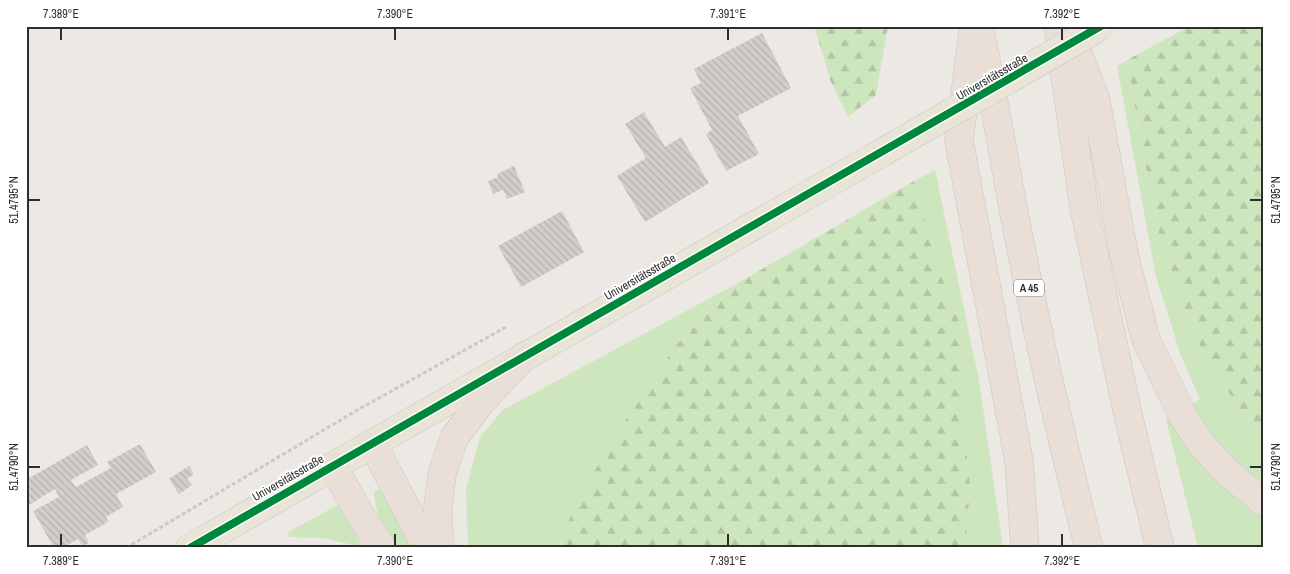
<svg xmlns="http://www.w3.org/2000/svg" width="1290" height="574" font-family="'Archivo Narrow',sans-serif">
  <defs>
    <pattern id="forest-firs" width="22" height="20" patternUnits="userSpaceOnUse" patternTransform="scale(1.25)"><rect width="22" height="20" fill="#cee6be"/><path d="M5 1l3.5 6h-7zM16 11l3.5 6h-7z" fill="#b1c6a4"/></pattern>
    <pattern id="building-back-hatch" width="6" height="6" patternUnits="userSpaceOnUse" patternTransform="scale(1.25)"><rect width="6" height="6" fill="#d1cecb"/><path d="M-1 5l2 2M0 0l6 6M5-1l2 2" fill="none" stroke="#b4b1af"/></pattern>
  </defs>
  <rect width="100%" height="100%" fill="#ece8e4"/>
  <!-- grass -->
  <path fill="#cee6be" d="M1127,60l13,76 20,102 23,68 22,51 48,72 11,8v111h-66l-32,-128 34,-21 -19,-43 -25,-79 -39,-211z
    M935,170l44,211 24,167h-39l3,-17 3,-48 -6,-53 -1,-101 -23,-56 -26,-92z
    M738,283l-62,62 -65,99 -49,97 -1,7h-93l-2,-59 14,-52 23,-27z
    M380,489l15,20 20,39h-20c-12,-21 -19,-31 -21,-56l2,-2z
    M338,505l22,37 -2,4 -35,-8 -34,-1 -1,-5z"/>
  <!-- forest -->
  <path fill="url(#forest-firs)" d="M814,26h74l-12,69 -28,22 -17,-35z
    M1190,26h74v411l-11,-8 -48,-72 -22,-51 -23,-68 -20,-102 -13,-76z
    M914,181l26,92 23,56 1,101 6,53 -3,48 -3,17h-403l1,-7 12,-36 46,-76 56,-84 62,-62z"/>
  <!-- building -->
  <path fill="url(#building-back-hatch)" d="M762,33l29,55 -53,28 21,38 -33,17 -20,-37 6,-4 -22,-42 11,-5 -7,-14z
    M644,112l21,35 16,-10 28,46 -64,39 -28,-46 29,-18 -21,-34z
    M514,166l11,26 -18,7 -4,-9 -10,4 -5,-13 10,-4 -1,-3z
    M562,211l22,41 -63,35 -23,-41z
    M140,444l16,28 -40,22 7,13 -17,10 2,5 -23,13 4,8 -7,3 -4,-7 -16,9h-8l-21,-37 26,-14 -4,-8 -26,16 -3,-6v-19l61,-35 11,20 -27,15 5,7 35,-19 -4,-6z
    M189,466l5,8 -7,5 5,6 -13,9 -10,-15z"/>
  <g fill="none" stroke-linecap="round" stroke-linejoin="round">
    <defs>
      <path id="major" d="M190,548l693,-396"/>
      <path id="highway" d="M979,26c15,71 26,142 40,212 20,104 44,207 70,310
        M1058,26l26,182 45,211 31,129
        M973,33l-14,108 60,320 6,87
        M1071,35l25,66 28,153 22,86 38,78 18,27 26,28 36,29
        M372,443l55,105
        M333,466l26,47 23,35
        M441,548l-2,-8 -1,-35 4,-31 12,-36 26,-35 43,-46"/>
    </defs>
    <!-- major casing -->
    <use href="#major" stroke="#c6c5c4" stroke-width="29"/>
    <!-- highway casing -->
    <use href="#highway" stroke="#c6c5c4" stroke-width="29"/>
    <!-- path -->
    <path stroke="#c9c9c8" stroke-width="3" stroke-dasharray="4 2.5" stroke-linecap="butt" d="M126,548l228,-136 152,-85"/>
    <!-- major -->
    <use href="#major" stroke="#e8e4d6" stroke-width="28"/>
    <!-- highway -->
    <use href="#highway" stroke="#eadfd6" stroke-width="28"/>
    <defs>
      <path id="major-bridge" d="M883,152l218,-126"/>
    </defs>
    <!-- major-bridge casing -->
    <use href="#major-bridge" stroke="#c6c5c4" stroke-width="29" stroke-linecap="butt"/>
    <!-- major-bridge -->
    <use href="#major-bridge" stroke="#e8e4d6" stroke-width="28"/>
    <defs>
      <path id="cycleway" d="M190,548l911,-522"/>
    </defs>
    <!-- cycleway casing -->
    <use href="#cycleway" stroke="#fff" stroke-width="11"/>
    <!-- cycleway -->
    <use href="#cycleway" stroke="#00873e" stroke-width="8"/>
  </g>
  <!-- ticks -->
  <path fill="none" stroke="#2e2e2e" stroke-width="2" d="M61,28v12M395,28v12M728,28v12M1062,28v12M28,200h12M1250,200h12M28,467h12M1250,467h12M61,534v12M395,534v12M728,534v12M1062,534v12"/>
  <g text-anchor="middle" stroke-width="4" stroke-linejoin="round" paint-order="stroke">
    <!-- shield labels -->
    <rect fill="#fff" stroke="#6d6d6d" stroke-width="1" x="1014" y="279.5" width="30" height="17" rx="4"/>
    <g font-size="11" font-weight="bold" fill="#2e2e2e">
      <text x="1029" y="292">A 45</text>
    </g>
    <!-- street labels -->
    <g font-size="12" fill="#2e2e2e" stroke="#fff">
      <text transform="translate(992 77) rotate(-30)" y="4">Universitätsstraße</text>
      <text transform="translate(640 277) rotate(-30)" y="4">Universitätsstraße</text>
      <text transform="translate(288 478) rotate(-30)" y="4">Universitätsstraße</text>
    </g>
  </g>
  <!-- border -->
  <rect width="1290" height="574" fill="none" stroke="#ffffff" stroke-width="55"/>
  <rect x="28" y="28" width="1234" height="518" fill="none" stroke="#2e2e2e" stroke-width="2"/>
  <g font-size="12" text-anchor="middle" fill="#2e2e2e">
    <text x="61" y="18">7.389°E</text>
    <text x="395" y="18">7.390°E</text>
    <text x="728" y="18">7.391°E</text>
    <text x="1062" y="18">7.392°E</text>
    <text transform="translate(14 200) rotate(-90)" y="4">51.4795°N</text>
    <text transform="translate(1276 200) rotate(-90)" y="4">51.4795°N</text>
    <text transform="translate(14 467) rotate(-90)" y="4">51.4790°N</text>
    <text transform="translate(1276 467) rotate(-90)" y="4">51.4790°N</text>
    <text x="61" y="565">7.389°E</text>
    <text x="395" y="565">7.390°E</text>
    <text x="728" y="565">7.391°E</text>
    <text x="1062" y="565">7.392°E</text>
  </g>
</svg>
